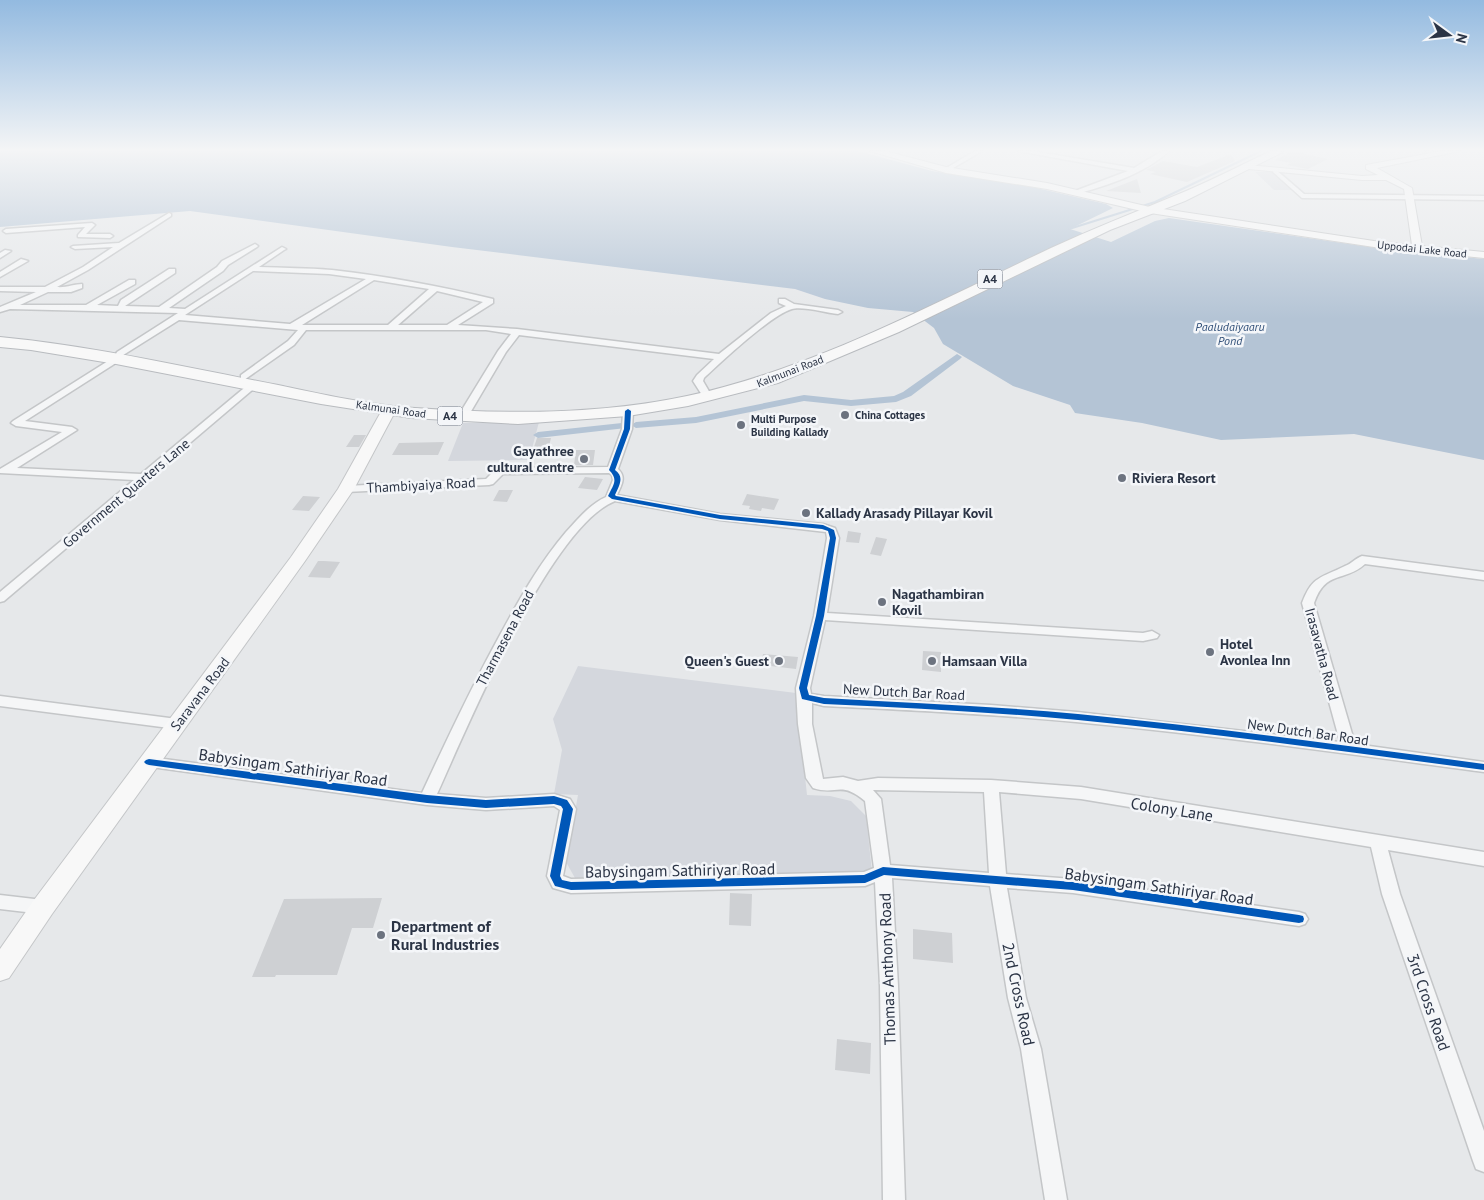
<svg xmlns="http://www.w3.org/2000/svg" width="1484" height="1200" font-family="'PT Sans',sans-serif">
  <rect width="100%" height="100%" fill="#e6e8ea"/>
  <!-- built -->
  <path fill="#d4d7dd" d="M1255,172h19l21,18h-21z
    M539,422l-10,38 -81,1 15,-38z
    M578,666l218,27 11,102 23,1 21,5 15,15 6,56 -297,6 -9,-16 12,-67 -24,-1 8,-44 -9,-31z"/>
  <!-- water -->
  <path fill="#b4c4d5" d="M0,151h858l74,20 105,17 69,16 7,4 -43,21 41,13 44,-21 14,-3 222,32 93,9v201l-130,-26 -133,6 -79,-17 -67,-10 -5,-8 -57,-19 -70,-42 -9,-16 -21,-16 -45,-4 -43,-9 -30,-10 -343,-42 -262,-36 -190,16z"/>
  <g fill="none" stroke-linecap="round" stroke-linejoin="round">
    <!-- stream -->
    <path stroke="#b4c4d5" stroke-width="2" d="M1069,229l86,-27 106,-51"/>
    <!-- canal -->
    <path fill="#b4c4d5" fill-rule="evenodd" d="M957,354l5,3 -2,2 -49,37 -15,6 -45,4 -47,-5 -108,22 -60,5 -5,-3 5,-3 60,-5 108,-22 47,5 43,-4 9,-4z
      M622,423l5,3 -1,2 -88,10 -5,-3 5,-3z"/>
  </g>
  <!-- building -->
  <path fill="#ced0d3" d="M1292,151h1l35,8 -20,10 -21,-4 4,-2 -16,-3z
    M1231,154l4,7 -48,21 -37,-8 6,-2 -10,-2 17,-9 34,6z
    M1137,179l4,14 -35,-2z
    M354,435h12l-7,12h-13z
    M537,438h14l-3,12h-15z
    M444,442l-6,13h-46l7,-12z
    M576,450h19l-2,15h-19z
    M585,477l18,2 -6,11 -19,-2z
    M499,490h14l-6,12 -14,-1z
    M747,494l32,5 -5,11 -12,-2 -1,3 -12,-2 1,-3 -8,-1z
    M303,496l17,1 -11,14 -17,-1z
    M848,531l13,2 -2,10 -13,-1z
    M876,537l11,2 -6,17 -11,-2z
    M318,561h6l16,1 -10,16 -22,-1z
    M923,651l18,1v20l-19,-2z
    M763,654l35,3 -2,12 -35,-4z
    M730,893l22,1 -1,32 -22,-1z
    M382,898l-9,30h-21l-15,47h-61l-1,2h-23l32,-78z
    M913,929l39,4 1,30 -40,-4z
    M837,1039l34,4 -1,31 -35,-4z"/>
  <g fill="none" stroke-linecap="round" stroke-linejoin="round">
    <defs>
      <path id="street" d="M975,151h7l-34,20 -5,-1z
        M1018,151h14l102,17 28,-17h7c-24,23 -62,34 -92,43l-2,-3 53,-20z
        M1425,151l17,2 -3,2z
        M1275,169l29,25 180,2v4l-182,-2 -29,-26z
        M169,213l2,1v2l-83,54 -31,17c8,1 18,-3 25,-3v4l-11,4h-23l-28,13h66l43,-25h6v4l-38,21 21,1 3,-6 48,-31h6v4l-50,33 34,1 58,-40 5,-6 33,-17 3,2 -1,1 -29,18 -5,6 -54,37 16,1 97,-62 4,2 -2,1 -25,17c24,1 49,1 73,3 54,6 107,16 161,29v4l-35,22 59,4 202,25 52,-41 15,-7 -7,-3v-4h6l9,5 44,6 4,2 -4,2c-11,-1 -36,-8 -46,-5 -21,6 -71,53 -88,69l-1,3 7,12 -5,3 -3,-1 -9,-14 4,-6 17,-16 -195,-24 -13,17 -36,61 -5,3 -5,-3 38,-62 13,-17 -25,-4h-180l-12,15 -50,35 -3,-1v-4l47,-34 10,-11 -119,-10 -59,37 -4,-3 1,-2 61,-39 -168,-4 -10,3v-5l36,-15 -36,-1v-4h45l38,-20 30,-20 -38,2 -4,-2 2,-1 46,-3zM253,271l76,3 37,5 -76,45 -105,-9zM374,280l55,9 -41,36h-86zM437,291l46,11 -36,23h-49z
        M92,223l3,2 -9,9h24l3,2 -3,2 -32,-1v-2l7,-8 -79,6 -3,-2 3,-2z
        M5,250l6,1 -11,7v-5z
        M21,259l7,2 -28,16v-5z
        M116,356l4,3 -1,2 -94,60 47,6 5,3 -60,38 124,6 108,-90h6l2,2 -253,215 -4,1v-10l134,-112 -134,-7v-4l62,-37 -46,-6 -5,-3 2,-2z
        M628,408l5,3 -1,18 -14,40c9,8 3,17 -1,26l103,19 103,10 12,4 4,10 -12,75 316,20 9,-2 7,4 -2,3 -14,3 -318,-21 -15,68 1,6 13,2 167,9 86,7 263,30 -38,-139c10,-27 19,-25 43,-37 6,-2 11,-8 17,-10l122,16v8l-119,-16c-21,19 -39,5 -51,39l41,141 129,18v10c-136,-18 -271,-37 -408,-50 -84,-8 -168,-12 -252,-16l-12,-3v21l11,55 20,-2 15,4 20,-3 113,2 90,7 403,65v14l-96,-16 12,44 84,237v41l-8,-3 -3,-8 -91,-267 -11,-47 -290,-48 -82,-7 7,82 67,5 226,33 6,2 3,5 -3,5 -6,2 -226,-33 -66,-5 19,110 15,51 26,151h-22l-24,-151 -13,-51 -18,-112 -98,-8 6,108 7,214h-22l-3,-214 -5,-104 -10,4 -294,7 -18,-5 -6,-12 13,-66 -6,-4 -68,4 -59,-5 -283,-39 -3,-4 3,-4 5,-1 273,36c25,-54 50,-107 78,-158 20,-37 39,-71 66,-103 12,-13 24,-28 40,-35l7,-17 -1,-5 -3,-2 -106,1 -10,10 -4,1 -143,7 -5,-3 5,-3 140,-7 10,-10 4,-1 108,-1 14,-38 1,-18zM615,501l105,19 106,12 1,6 -13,78 -18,72 2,36 8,54 7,10c24,8 27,-8 52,13l9,67 -10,4 -293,7 -8,-3 13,-67 -6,-10 -16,-5 -68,4 -49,-4c30,-66 113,-267 178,-293zM873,790l111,2 5,81 -99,-8 -9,-66z
        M0,696l177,23 5,1 2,4 -2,4 -5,1 -177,-23z
        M0,895l43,5 6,2 3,5 -3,5 -6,2 -43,-5z"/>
      <path id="secondary" d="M1442,151h18l-83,17 35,20 10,58 62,6v6l-110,-11 -224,-34 -4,-3 4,-3 224,34 38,4 -8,-56 -18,-9h-24l-114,-11 -4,-2 4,-2 114,11 16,-1 -12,-6v-4z
        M389,406l7,4 -42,79 -49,72 -253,353 -43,64 -9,3v-32l34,-49 257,-343 47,-68 44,-79z"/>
      <path id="primary" d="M870,151h15l61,16 101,16 107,25 1,2 -5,3 -103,-24 -101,-16z"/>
      <path id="highway" d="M1271,151l12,1 -98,49 -75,29 -211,102 -121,51 -90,23 -60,10 -110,8 -107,-6 -90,-14 -205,-40 -85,-14 -31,-3v-10c95,9 189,31 283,49 43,9 88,19 132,22 90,6 183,7 272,-12 126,-27 248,-93 364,-148 41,-19 82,-35 123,-52 33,-13 65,-30 97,-45z"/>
    </defs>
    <!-- street casing -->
    <use href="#street" stroke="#c4c6c8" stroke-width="3"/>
    <!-- secondary casing -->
    <use href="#secondary" stroke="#c4c6c8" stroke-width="2"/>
    <!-- primary casing -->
    <use href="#primary" stroke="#c2c5c8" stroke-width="2"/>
    <!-- highway casing -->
    <use href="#highway" stroke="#b8bbbf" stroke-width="2"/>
    <!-- street -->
    <use href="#street" fill="#f5f6f7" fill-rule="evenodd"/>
    <!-- secondary -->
    <use href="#secondary" fill="#f8f8f8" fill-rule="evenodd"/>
    <!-- primary -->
    <use href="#primary" fill="#f8f8f8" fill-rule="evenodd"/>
    <!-- highway -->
    <use href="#highway" fill="#f8f8f8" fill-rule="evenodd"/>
    <defs>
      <path id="cycleway" d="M628,409l3,2 -1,18 -15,41c10,7 4,16 0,25l1,1 104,19 103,10 11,5 2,8 -12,78 -17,72 2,7 15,3c85,5 169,8 254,16 135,13 271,32 406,50v6c-135,-18 -271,-37 -406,-50 -85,-8 -169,-12 -254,-16l-22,-5 -3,-11 17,-72 14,-78 -2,-7 -6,-2 -102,-10 -108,-20 -4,-3c5,-11 11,-16 1,-26l15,-41 1,-18z
        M149,759l278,36 59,5 68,-4 13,4 6,9 -13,67 2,4 9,2 293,-7 19,-8 190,15 226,33 4,1 1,3 -1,3 -4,1 -226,-33 -189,-15 -19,8 -294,7 -16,-4 -5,-10 13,-67 -2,-3 -7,-2 -68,4 -59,-5 -278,-38 -3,-1 -2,-2 2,-2z"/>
    </defs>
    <!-- cycleway casing -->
    <use href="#cycleway" stroke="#f4f6f9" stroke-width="3"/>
    <!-- cycleway -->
    <use href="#cycleway" fill="#0057b8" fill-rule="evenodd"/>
  </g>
  <!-- sky -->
  <linearGradient id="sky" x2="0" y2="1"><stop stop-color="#93bae0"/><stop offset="0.47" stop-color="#f4f5f6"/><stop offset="1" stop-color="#f4f5f6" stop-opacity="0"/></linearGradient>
  <rect width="1484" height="319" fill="url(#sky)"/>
  <!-- markers -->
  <g fill="#6c737f" stroke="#f4f6f9" stroke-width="2">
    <circle cx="845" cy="415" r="5"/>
    <circle cx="741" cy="425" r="5"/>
    <circle cx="584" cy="459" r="5"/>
    <circle cx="1122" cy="478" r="5"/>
    <circle cx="806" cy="513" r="5"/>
    <circle cx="882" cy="602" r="5"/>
    <circle cx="1210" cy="652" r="5"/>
    <circle cx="779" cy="661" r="5"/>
    <circle cx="932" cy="661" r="5"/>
    <circle cx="381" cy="935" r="5"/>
  </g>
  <g text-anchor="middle" stroke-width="5" stroke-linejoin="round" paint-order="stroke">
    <!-- far-street labels -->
    <g font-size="11" fill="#2b3445" stroke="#f4f6f9">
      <text transform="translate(1422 249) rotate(6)" y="4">Uppodai Lake Road</text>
      <text transform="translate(790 371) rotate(-21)" y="4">Kalmunai Road</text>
      <text transform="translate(391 409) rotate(8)" y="4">Kalmunai Road</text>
    </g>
    <!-- far-poi labels -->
    <g font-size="11" font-weight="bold" fill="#2b3445" stroke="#f4f6f9" text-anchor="start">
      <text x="855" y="419">China Cottages</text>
      <text x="751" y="423">Multi Purpose<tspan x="751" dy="13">Building Kallady</tspan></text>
    </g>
    <!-- shield labels -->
    <g fill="#f4f6f9" stroke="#676e7b" stroke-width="1">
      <rect x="977.5" y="269.5" width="25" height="19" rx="4"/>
      <rect x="437.5" y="406.5" width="25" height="19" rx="4"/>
    </g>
    <g font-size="12" font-weight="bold" fill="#2b3445">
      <text x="990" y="283">A4</text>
      <text x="450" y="420">A4</text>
    </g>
    <!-- far-water labels -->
    <g font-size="12" font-style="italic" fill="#34527a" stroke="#f4f6f9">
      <text x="1230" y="331">Paaludaiyaaru<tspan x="1230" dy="14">Pond</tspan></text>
    </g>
    <!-- poi labels -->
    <g font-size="14" font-weight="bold" fill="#2b3445" stroke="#f4f6f9" text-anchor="start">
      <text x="574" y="456" text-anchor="end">Gayathree<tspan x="574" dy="16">cultural centre</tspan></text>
      <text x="1132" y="483">Riviera Resort</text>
      <text x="816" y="518">Kallady Arasady Pillayar Kovil</text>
      <text x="892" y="599">Nagathambiran<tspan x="892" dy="16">Kovil</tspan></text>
      <text x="1220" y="649">Hotel<tspan x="1220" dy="16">Avonlea Inn</tspan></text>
      <text x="769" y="666" text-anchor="end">Queen's Guest</text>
      <text x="942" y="666">Hamsaan Villa</text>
    </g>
    <!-- street labels -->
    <g font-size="14" fill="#2b3445" stroke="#f4f6f9">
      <text transform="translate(421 485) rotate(-3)" y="5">Thambiyaiya Road</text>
      <text transform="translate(126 493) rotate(-40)" y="5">Government Quarters Lane</text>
      <text transform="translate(505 638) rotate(-62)" y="5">Tharmasena Road</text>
      <text transform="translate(1322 654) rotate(75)" y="5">Irasavatha Road</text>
      <text transform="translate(904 692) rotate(3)" y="5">New Dutch Bar Road</text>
      <text transform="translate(200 694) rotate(-53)" y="5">Saravana Road</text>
      <text transform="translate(1308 732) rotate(8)" y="5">New Dutch Bar Road</text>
    </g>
    <!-- near-street labels -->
    <g font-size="16" fill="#2b3445" stroke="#f4f6f9">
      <text transform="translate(293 767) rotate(8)" y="6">Babysingam Sathiriyar Road</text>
      <text transform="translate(1172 809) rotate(9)" y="6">Colony Lane</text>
      <text transform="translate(680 870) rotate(-1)" y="6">Babysingam Sathiriyar Road</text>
      <text transform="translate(1159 886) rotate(8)" y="6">Babysingam Sathiriyar Road</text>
      <text transform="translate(887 969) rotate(-92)" y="6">Thomas Anthony Road</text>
      <text transform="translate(1019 994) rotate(78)" y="6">2nd Cross Road</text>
      <text transform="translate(1429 1002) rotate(71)" y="6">3rd Cross Road</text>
    </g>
    <!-- near-poi labels -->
    <g font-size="16" font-weight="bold" fill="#2b3445" stroke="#f4f6f9" text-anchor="start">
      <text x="391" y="932">Department of<tspan x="391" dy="18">Rural Industries</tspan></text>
    </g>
  </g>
  <!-- north arrow -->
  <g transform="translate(1449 35) rotate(105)" stroke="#f4f6f9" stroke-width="4" paint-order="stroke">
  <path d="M0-4L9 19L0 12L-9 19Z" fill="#2b3445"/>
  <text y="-8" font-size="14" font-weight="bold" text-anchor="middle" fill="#2b3445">N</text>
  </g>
</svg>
